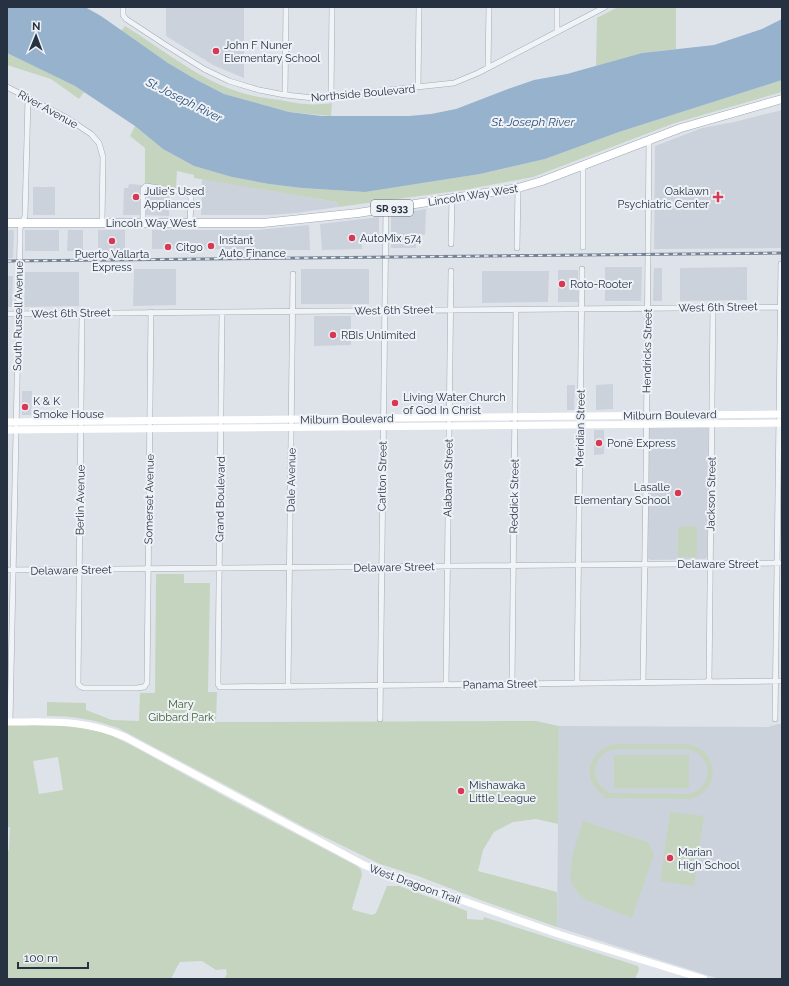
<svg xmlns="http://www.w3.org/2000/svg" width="789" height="986" font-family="Raleway,sans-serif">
  <rect width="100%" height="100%" fill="#dee3e9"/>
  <!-- built -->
  <path fill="#ccd2db" d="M166,7h78v71l-31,-13 -47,-29z
    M782,110v138l-128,1 1,-103 47,-18 32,-6z
    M202,179l135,23 1,5 -42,6 -26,2h-69z
    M129,184l13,1 -1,30h-18l1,-27h4z
    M33,187h22v28h-22z
    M147,188l23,3 -1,25 -24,-1v-26z
    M426,209l-1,26h-9v13h-25v-33z
    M379,217v21h-17v11l-40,1 -2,-26z
    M309,225l1,25 -158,-1v-19h105z
    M7,230h6l1,1 -1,27h-6z
    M25,230h34v21h-34z
    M68,230h15v21h-16z
    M98,230h27v22h-27z
    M605,267h37l-1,34h-36z
    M747,267v33l-67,1v-33z
    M654,268h8v33h-9z
    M134,269h42v36l-43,1z
    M301,269h68v35h-68z
    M558,270h20v32h-20z
    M482,271h67l-1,31 -66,1z
    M25,272h54v34l-55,1z
    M7,276h6l-1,31h-5z
    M314,316h37v29l-37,1z
    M613,384v25l-17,1v-25z
    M567,385h8l-1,25h-7z
    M22,391h10l-1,24h-9z
    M650,426h57l1,2 -1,129 -2,2 -54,1 -3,-1 1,-131z
    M594,430h10v24l-10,1z
    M778,724h4v255h-63l-162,-52 2,-201 209,1z"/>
  <!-- green -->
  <path fill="#c5d4bf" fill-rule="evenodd" d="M618,7h58v42l-34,4 -46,13 1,-48z
    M125,26c36,22 70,51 111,65 14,5 29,7 44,9 19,4 32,6 52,3l-1,13 -42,-4 -65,-18 -29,-15 -27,-16 -47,-32z
    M7,53l68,33 9,6 -5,7 -28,-20 -44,-14z
    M782,80v12l-107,31 -142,54 -69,13 -126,17 -1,-5 -143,-24v-3l-17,-4 -1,17 -27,-4 -4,1v-37l-15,-12 5,-10 28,23 31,17 38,11 37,7 33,4 63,4 115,-18 65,-15 74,-27z
    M697,526v31h-19v-30z
    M156,574h28v9h26l-2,109h9l-1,30 320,-1 23,5 -1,98 -22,-5 -23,3 -19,10 -11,18 -5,21 79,21v35l-74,-26 -65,-25 -38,-12 -72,-35 -190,-101c-26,-9 -44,-12 -71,-12v-14l39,1v7l26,10 27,1 1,-28h15z
    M7,725h62l35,7 27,13 102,56 124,65 4,4 1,5 -10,33 1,2 19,5 4,-2 11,-27h12l68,25v8l16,1 1,-3 154,49 1,4 -4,9h-411l3,-5 -1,-5 -10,1 -14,-9 -22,1 -3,5 -6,12h-164v-128l2,-1 1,-23h-3zM58,757l5,33 -24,4 -6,-33z
    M617,744h68c33,3 38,45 6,55l-87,-1v-3c-25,-14 -15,-48 13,-51zM617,749h68c27,2 31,37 5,45l-79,-1c-24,-10 -20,-41 6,-44z
    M614,755h75v33h-75z
    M670,812l34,4 -10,70 -34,-5z
    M583,821l65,21 6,12 -22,64 -48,-19c-4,-4 -9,-9 -12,-15 -6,-16 6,-46 11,-63z"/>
  <!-- water -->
  <path fill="#96b2cc" d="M7,7h78l16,9 67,47 27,16 29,15 65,18 33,4h87l22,-2 25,-5 52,-20 26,-9 33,-6 75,-21 72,-8 48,-16 20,-10v61l-163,52 -74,27 -65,15 -115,18 -63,-4 -33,-4 -37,-7 -38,-11 -31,-17 -28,-23 -60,-40 -68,-33z"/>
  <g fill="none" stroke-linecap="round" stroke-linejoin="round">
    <defs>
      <path id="street" d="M123,7v8l3,4 38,25 40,25 25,12 30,9 26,5 29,3 140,-15 24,-10 127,-66
        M557,7v25
        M488,68l1,-61
        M7,87l60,31 24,16 8,9 4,14 -1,66
        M418,87l1,-80
        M285,95l1,-88
        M331,96l1,-89
        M143,223v-34l3,-3 43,7 2,5 -1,26
        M451,244l1,-45
        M583,247v-82
        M517,248l1,-60
        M222,312l-4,365v7l2,3 562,-6
        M82,313l-4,371 3,3 3,1h53l7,-1 3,-4 4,-371
        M7,314l775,-7
        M7,570l775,-7
        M709,682l4,-375
        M577,683l5,-414
        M643,683l3,-205 3,-338
        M512,684l4,-375
        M446,685l5,-414
        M288,686l5,-412
        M380,719l6,-510
        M775,719l6,-455
        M10,722l10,-482v-11l5,-13 3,-118"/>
      <path id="primary" d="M7,223h256l95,-10 127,-20 33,-5 24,-7 139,-53 101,-29"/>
    </defs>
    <!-- street casing -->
    <use href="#street" stroke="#a3aab4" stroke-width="6"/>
    <!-- primary casing -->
    <use href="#primary" stroke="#9da7b6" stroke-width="9"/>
    <!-- street -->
    <use href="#street" stroke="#f1f4f7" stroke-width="5"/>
    <!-- secondary -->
    <path stroke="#fff" stroke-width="7" d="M7,422l775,-8
      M7,430l775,-7
      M7,722c44,0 77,-3 118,15l239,128 17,7 180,63 143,44"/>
    <!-- primary -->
    <use href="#primary" stroke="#fff" stroke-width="8"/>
    <defs>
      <path id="rail" d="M7,261l775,-8"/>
    </defs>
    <!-- rail casing -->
    <use href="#rail" stroke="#778294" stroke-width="3"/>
    <!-- rail -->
    <use href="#rail" stroke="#eef2f7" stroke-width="1.5" stroke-dasharray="4.5" stroke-linecap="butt"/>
  </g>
  <!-- markers -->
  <g fill="#d93854" stroke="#eef2f7" stroke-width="1.5">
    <circle cx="216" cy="51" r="4"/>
    <circle cx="136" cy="197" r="4"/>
    <path d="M716 191h4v4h4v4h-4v4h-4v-4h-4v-4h4z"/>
    <circle cx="352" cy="238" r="4"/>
    <circle cx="112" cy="241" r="4"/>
    <circle cx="211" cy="246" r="4"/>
    <circle cx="168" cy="247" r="4"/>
    <circle cx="562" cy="284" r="4"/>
    <circle cx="333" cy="335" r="4"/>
    <circle cx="395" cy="403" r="4"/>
    <circle cx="25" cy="407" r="4"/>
    <circle cx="599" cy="443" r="4"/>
    <circle cx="678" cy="493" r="4"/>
    <circle cx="461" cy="791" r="4"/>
    <circle cx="670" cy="858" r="4"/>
  </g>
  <g text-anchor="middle" stroke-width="4" stroke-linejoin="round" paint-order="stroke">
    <!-- shield labels -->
    <rect fill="#eef2f7" stroke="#626b78" stroke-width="1" x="371" y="200" width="42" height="16" rx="3"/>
    <g font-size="10" font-weight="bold" fill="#263142">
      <text x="392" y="212">SR 933</text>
    </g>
    <!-- poi labels -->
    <g font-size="11" fill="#263142" stroke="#eef2f7" text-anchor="start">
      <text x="224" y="49">John F Nuner<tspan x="224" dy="13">Elementary School</tspan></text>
      <text x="144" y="195">Julie's Used<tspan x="144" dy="13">Appliances</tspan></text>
      <text x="709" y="195" text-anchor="end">Oaklawn<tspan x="709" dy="13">Psychiatric Center</tspan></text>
      <text x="360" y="242">AutoMix 574</text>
      <text x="219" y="244">Instant<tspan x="219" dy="13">Auto Finance</tspan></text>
      <text x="176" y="251">Citgo</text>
      <text x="112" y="258" text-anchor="middle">Puerto Vallarta<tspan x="112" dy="13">Express</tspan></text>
      <text x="570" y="288">Roto-Rooter</text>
      <text x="341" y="339">RBIs Unlimited</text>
      <text x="403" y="401">Living Water Church<tspan x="403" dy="13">of God In Christ</tspan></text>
      <text x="33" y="405">K &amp; K<tspan x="33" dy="13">Smoke House</tspan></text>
      <text x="607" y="447">Ponē Express</text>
      <text x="670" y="491" text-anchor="end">Lasalle<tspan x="670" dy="13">Elementary School</tspan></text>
      <text x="469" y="789">Mishawaka<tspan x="469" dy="13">Little League</tspan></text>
      <text x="678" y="856">Marian<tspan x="678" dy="13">High School</tspan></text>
    </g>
    <!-- street labels -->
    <g font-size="11" fill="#263142" stroke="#eef2f7">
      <text transform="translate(363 93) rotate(-5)" y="4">Northside Boulevard</text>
      <text transform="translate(48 109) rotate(29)" y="4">River Avenue</text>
      <text transform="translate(473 195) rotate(-9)" y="4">Lincoln Way West</text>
      <text x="151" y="227">Lincoln Way West</text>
      <text transform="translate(718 307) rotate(-1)" y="4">West 6th Street</text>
      <text transform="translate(394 310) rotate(-1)" y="4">West 6th Street</text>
      <text transform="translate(71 313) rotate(-1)" y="4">West 6th Street</text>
      <text transform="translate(18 316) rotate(-89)" y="4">South Russell Avenue</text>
      <text transform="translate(647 351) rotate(-89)" y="4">Hendricks Street</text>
      <text transform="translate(670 415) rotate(-1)" y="4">Milburn Boulevard</text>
      <text transform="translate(347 419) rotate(-1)" y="4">Milburn Boulevard</text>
      <text transform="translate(580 428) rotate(-89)" y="4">Meridian Street</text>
      <text transform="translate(382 476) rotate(-89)" y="4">Carlton Street</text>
      <text transform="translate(448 478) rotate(-89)" y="4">Alabama Street</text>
      <text transform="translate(291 480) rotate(-89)" y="4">Dale Avenue</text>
      <text transform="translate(711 494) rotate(-89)" y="4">Jackson Street</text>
      <text transform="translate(514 496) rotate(-89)" y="4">Reddick Street</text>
      <text transform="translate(149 499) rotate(-89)" y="4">Somerset Avenue</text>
      <text transform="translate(220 499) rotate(-89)" y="4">Grand Boulevard</text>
      <text transform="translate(80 500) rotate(-89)" y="4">Berlin Avenue</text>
      <text x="718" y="568">Delaware Street</text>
      <text transform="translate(394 567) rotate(-1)" y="4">Delaware Street</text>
      <text transform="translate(71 570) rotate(-1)" y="4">Delaware Street</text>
      <text transform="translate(500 684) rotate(-1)" y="4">Panama Street</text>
      <text transform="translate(415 884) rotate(20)" y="4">West Dragoon Trail</text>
    </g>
    <!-- park labels -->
    <g font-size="11" fill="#3c5e32" stroke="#eef2f7">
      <text x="181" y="708">Mary<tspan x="181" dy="13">Gibbard Park</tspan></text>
    </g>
    <!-- water labels -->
    <g font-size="12" font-style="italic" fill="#2d5079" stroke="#eef2f7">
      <text transform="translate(184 100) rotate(27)" y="4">St. Joseph River</text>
      <text x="533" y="126">St. Joseph River</text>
    </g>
  </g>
  <!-- border -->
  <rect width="789" height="986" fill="none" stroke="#263142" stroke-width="16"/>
  <!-- north arrow -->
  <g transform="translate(36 36) rotate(1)" stroke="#eef2f7" stroke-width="3" paint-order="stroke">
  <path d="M0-3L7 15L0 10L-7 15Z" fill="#263142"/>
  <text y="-6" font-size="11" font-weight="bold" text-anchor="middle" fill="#263142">N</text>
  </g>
  <!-- scale -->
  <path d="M18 962v6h70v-6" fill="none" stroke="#263142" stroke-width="2"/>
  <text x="24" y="962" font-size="12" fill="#263142" stroke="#eef2f7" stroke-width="3" paint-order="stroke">100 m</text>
</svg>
